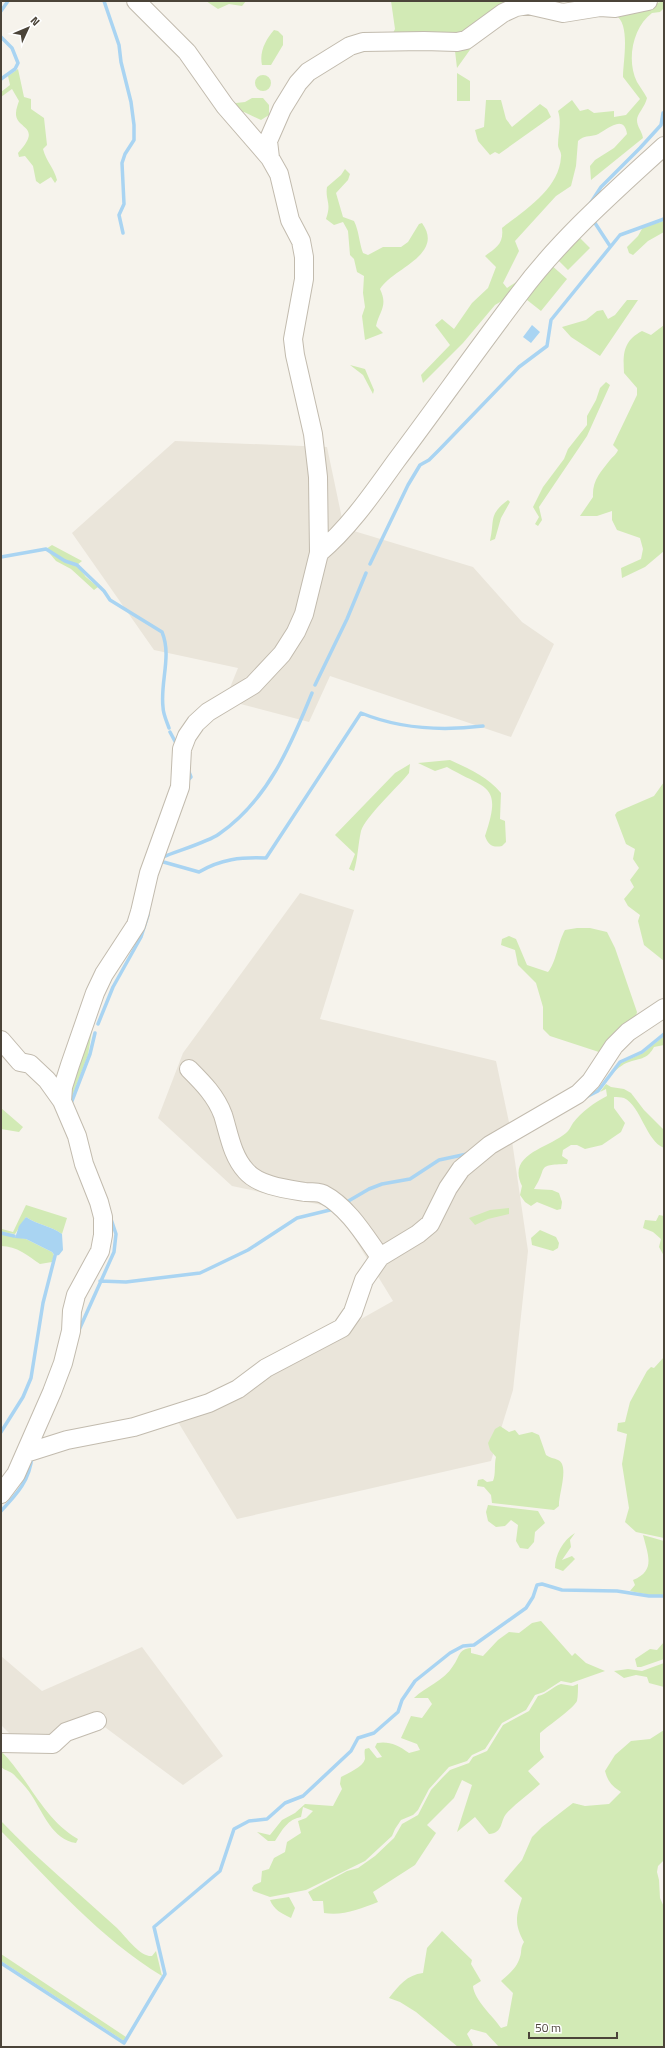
<svg xmlns="http://www.w3.org/2000/svg" width="665" height="2048" font-family="'Titillium Web',sans-serif">
  <rect width="100%" height="100%" fill="#f6f3ec"/>
  <!-- residential -->
  <path fill="#eae5da" d="M175,441l152,6 17,81 129,39 49,55 32,22 -43,93 -181,-61 -21,46 -84,-22 13,-32 -84,-18 -82,-117z
    M300,893l54,17 -34,109 176,42 14,66 18,124 -15,139 -22,71 -254,58 -59,-97 215,-121 -57,-93 -104,-22 -74,-68 25,-65z
    M142,1647l81,109 -40,29 -81,-60 -76,25 -25,-25v-69l41,35z"/>
  <!-- green -->
  <path fill="#d2eab5" d="M206,1h40l-4,5 -13,-2 -11,5z
    M391,1h121l-47,34 -74,2 4,-8z
    M664,1v7l-4,4 -8,1c-19,14 -26,47 -15,69 3,5 7,10 10,16 -2,9 -10,16 -10,22 0,7 5,11 6,18l-52,42 -1,-14 5,-6 19,-12 13,-14c-3,-22 -22,-2 -31,1 -8,2 -11,0 -18,6l-2,25 -5,20 -15,10 -41,45 4,10 -16,32 4,5 19,-12 -14,19 -17,10 -32,38 -40,40 -2,-8 29,-30 -15,-20 7,-6 12,10 18,-26 16,-15 8,-21 -11,-11c11,-8 19,-12 17,-28 24,-19 57,-39 59,-71 1,-5 -3,-8 -3,-12 0,-12 4,-22 0,-34l14,-11 8,11 8,-2 6,4 20,-2v6l12,-2 14,-16 -17,-22c0,-16 8,-54 -8,-62z
    M274,30l4,1 5,5v9l-12,20h-9c-3,-13 4,-26 12,-35z
    M488,33l-16,14 -15,21 -2,-17z
    M18,69l6,28 7,2v10l13,9 3,27 -4,4c3,12 11,19 14,31l-2,3 -4,-6 -11,7 -4,-3 -3,-15 -8,-10 -6,1 -1,-4c26,-28 -3,-23 -2,-40 0,-4 2,-9 3,-12l-7,-12 -11,8v-5l9,-7 -2,-9z
    M457,73l13,8v20h-13z
    M255 83a8 8 0 1 1 16 0a8 8 0 1 1-16 0Z
    M252,98h11l6,7v10l-8,5 -17,-8 -8,3 -9,-11 18,-2z
    M486,100h15l5,19 6,8 28,-23 7,5 4,8 -52,37 -4,-2 -5,3 -12,-14 -3,-11 9,-3z
    M345,169l5,5 -2,6 -12,13 7,24 11,4c5,10 5,21 9,32l5,2 15,-8h18l7,-5 11,-18 3,-1c23,32 -29,45 -42,66 8,17 0,21 -4,37l7,7 -18,7 -3,-24 3,-9 -2,-14 1,-17 -7,-4 -3,-13 -4,-4 -2,-24 -5,-9 -9,3 -8,-6c6,-17 -1,-18 1,-32l14,-12z
    M664,221v11l-16,9 -15,14 -4,-2 -2,-6 11,-11 5,-9z
    M577,235l13,13 -22,22 -13,-13z
    M550,264l17,15 -26,32 -19,-15z
    M627,300h11l-38,56 -29,-19 -9,-10 24,-7 11,-9 6,-1 5,9 7,-4z
    M664,325v226l-19,16 -23,11 -1,-10 20,-9 2,-10 -3,-11 -23,-8 -5,-10v-9l-15,5h-17l13,-19c-1,-17 8,-25 17,-37 3,-4 6,-5 8,-10l-5,-5 24,-50v-7l-13,-15c-1,-19 -1,-32 18,-42l9,4z
    M350,365l15,4 9,21 -1,4 -10,-19z
    M606,382l4,3 -23,51 -48,71 3,13 -4,6 -3,-2 4,-7 -6,-10 10,-20 21,-28 4,-10 19,-24v-9l9,-16 4,-12z
    M508,500l2,2 -9,16 -6,21 -5,2c5,-22 -2,-26 18,-41z
    M52,545l30,16 -5,4 9,12 12,10 -4,3 -23,-21 -15,-8 -10,-12z
    M450,760c19,9 37,16 51,33l-1,26 5,2 1,21 -4,4c-9,2 -14,-1 -17,-10 18,-53 1,-46 -38,-69l-12,4 -17,-8z
    M410,764l-1,9c-12,15 -43,43 -48,58 -3,13 -3,27 -7,40l-5,-2 6,-15 -20,-19 60,-62z
    M664,782v179l-20,-16 -6,-24 2,-6 -12,-9 -4,-7 10,-12 -4,-7 9,-12 -6,-9 2,-10 -9,-5 -11,-29 2,-3 37,-16z
    M577,928h13l17,4 8,16 22,64 -1,4 -31,38 -55,-18 -7,-7v-22l-7,-24 -18,-18 -3,-15 -14,-5 1,-6 7,-3 7,3 11,26 21,7c8,-9 10,-30 17,-42z
    M92,1030l-4,25 -20,52 -1,-20z
    M664,1036v9l-10,2c-6,11 -11,11 -22,14 -8,2 -14,7 -19,12l8,-10 22,-10z
    M606,1084l5,3 13,2 7,4 13,17 20,20v18c-18,-7 -23,-42 -40,-50 -3,-1 -7,-1 -10,-1v11l11,15 -4,9 -19,13 -17,4 -8,-4h-6l-8,5 -1,6 6,4 -1,4c-33,1 -18,3 -33,25l18,1 7,3 3,9 -1,7 -4,1 -20,-8 -6,4 -6,-4 -5,-7 2,-9c-16,-32 27,-38 44,-53 3,-2 5,-7 7,-10 8,-11 22,-21 34,-27l-1,-7 -6,3z
    M1,1108l22,19 -4,5 -18,-3z
    M26,1205l41,13 -5,16c-11,-8 -24,-9 -36,-17l-11,17 -14,-2 1,-3 11,3z
    M509,1208v6l-21,5 -13,6 -6,-7 21,-8z
    M659,1215l5,1v40l-5,-9 2,-8 -8,-7 -10,-4 2,-8 11,1z
    M540,1230l16,7 3,6 -1,5 -5,3 -21,-6 -1,-7z
    M2,1234l24,5 26,13 2,3 -2,7 -12,2c-12,-8 -23,-18 -39,-18z
    M664,1357v181l-28,-6 -11,-10 4,-14 -7,-44 5,-30 -10,-3 1,-8 7,-1 5,-20 17,-31 4,-4 3,1z
    M500,1426l9,6 6,-2 4,5 13,-3 7,3 7,20c4,3 8,3 12,5 12,5 0,36 1,46l-5,4 -62,-7 -1,-8 -7,-8 -7,-1 1,-6 5,-1 4,3 6,-1c3,-7 1,-16 3,-24l-6,-7 -2,-7 7,-14z
    M488,1505l50,6 7,12 -10,9 -1,10 -6,7 -8,-1 -4,-7 2,-16 -7,-5 -6,6 -9,1 -8,-6 -2,-9z
    M575,1533l-5,7 1,7 -9,13 10,-4 3,3 -12,12 -8,-3c0,-13 8,-28 20,-35z
    M643,1535l21,6v53l-2,1h-12l-20,-4 5,-6 -2,-5c23,-9 15,-25 10,-45z
    M541,1621l31,35 3,-3 11,10 19,8 -34,12 -10,-2 -17,11 -9,3 -9,15 -24,13 -17,26 -13,6 -5,6 -18,6 -20,22 -11,21 -5,5 -12,5 -6,9 -3,7 -27,25 -59,29 -36,7 -17,-6 -1,-3 2,-3 7,-3 1,-11 7,-2 5,-11 11,-6 2,-10 14,-9 -3,-12 8,-3 7,-7 -10,-4 -2,10c-13,2 -19,13 -26,24h-7l-11,-9 13,3 12,-15 13,-7 10,-9 28,2 9,-17 -2,-5 1,-7c7,-4 22,-10 24,-18 0,-4 -1,-6 0,-10l4,-1 8,10 5,-1 -7,-10 2,-4c12,-2 21,2 32,10l11,-3 -3,-6 -16,-6 10,-22 11,2 10,-14 -4,-6h-14c11,-11 30,-17 39,-32 7,-9 5,-17 18,-18v5l12,3 15,-16 11,-8 10,1 13,-10z
    M664,1642v17l-23,8h-4l-2,-8 15,-10 7,1z
    M664,1663v24l-15,-4 -2,-6 -11,-2 -12,3 -10,-7 14,-2 14,2z
    M561,1684l12,2 5,-2c0,5 0,12 -1,17 -4,8 -28,24 -37,32v18l4,6 -16,14 12,13c-11,10 -24,19 -34,30 -6,8 -3,19 -17,20l-14,-17 -18,15 15,-47 -10,-5 -8,18 -27,27 9,8 -21,32 -42,27 5,10c-18,7 -35,14 -54,11l-1,-12h-10l-5,-9 39,-21 11,-3 17,-12 19,-18 8,-14 16,-9 13,-25 12,-13 7,-7 19,-7 4,-6 14,-6 16,-26 26,-14 9,-15c10,-2 15,-10 23,-12z
    M664,1730v130l-6,6 -1,6 2,8 1,18 4,9v140h-165l-13,-14 -15,-4 -4,5 6,11 -2,2h-13l-42,-35 -16,-10 -11,-4c10,-13 18,-23 34,-25l4,-25 15,-17 30,29 -1,4 10,17 -8,5c1,14 20,30 28,42l6,-2 6,-33 -12,-12c8,-7 16,-13 19,-24 2,-5 0,-9 4,-15 -10,-18 -8,-26 -2,-44l-18,-17 18,-21 10,-23 10,-10 31,-24 12,3 24,-2 12,-12c-9,-6 -13,-10 -16,-21l10,-16 16,-14 19,-2z
    M1,1751c28,28 42,68 77,88l-2,4c-23,-3 -33,-30 -44,-47 -4,-7 -10,-13 -16,-19 -4,-6 -11,-6 -15,-10z
    M1,1821c36,38 77,71 116,107 7,7 20,24 29,27 2,1 4,1 6,1l4,-5 6,25c-62,-38 -110,-93 -161,-145z
    M289,1897l6,11 -4,10c-10,-5 -17,-8 -21,-18z
    M1,1954l125,83 -2,4 -123,-80z"/>
  <!-- water -->
  <path fill="#a9d4f2" d="M532,325l8,7 -9,11 -8,-6z
    M26,1217c12,8 25,9 36,17l1,16 -4,5 -4,1 -3,-4 -26,-13 -11,-1 4,-12z"/>
  <g fill="none" stroke-linecap="round" stroke-linejoin="round">
    <!-- stream -->
    <path stroke="#a9d4f2" stroke-width="3.5" d="M104,1l15,44 2,17 10,40 3,23v15l-9,14 -3,9 2,41 -5,11 4,18
      M1,11l7,-10
      M1,37l11,11 6,15 -3,6 -14,10
      M588,207l13,-20 39,-39 21,-23 2,-12
      M593,220l17,26
      M1,557l45,-8 19,12 12,4 27,26 6,9 52,32c10,24 -2,50 1,75 0,7 4,15 6,21
      M370,564l38,-79 12,-20 9,-5 11,-11 79,-82 28,-21 4,-26 69,-85 44,-16
      M315,685l32,-66 19,-46
      M170,732l7,13
      M187,781l4,-4 -3,-8
      M162,859l1,-2c14,-6 45,-15 56,-23 49,-34 72,-89 93,-141
      M160,861l39,11c22,-13 42,-15 67,-14l95,-145c39,16 81,18 122,13
      M98,1024l15,-37 28,-50 7,-22
      M586,1097l12,-6 22,-29 22,-10 22,-18
      M70,1106l20,-52 5,-21
      M345,1203l24,-14 13,-5 28,-5 29,-19 28,-6
      M1,1233l13,3
      M100,1281l26,1 74,-9 48,-23 49,-32 37,-9
      M79,1330l35,-78 2,-18 -5,-15
      M1,1432l22,-35 8,-19 12,-75 12,-47
      M1,1511c16,-17 29,-31 31,-55
      M1,1963l123,80 41,-69 -11,-47 66,-56 14,-42 15,-8 18,-2 18,-16 18,-7 48,-45 7,-13 16,-5 24,-21 4,-12 13,-19 35,-28 13,-7 11,-1 52,-37 7,-11 4,-12 5,-1 20,6 55,1 32,5h15"/>
    <defs>
      <path id="minor" d="M270,158l-2,-17 14,-32 16,-26 10,-11 42,-26 13,-4 61,-1 33,1 9,-2 37,-27 13,-6 12,-2 35,8 37,-6 15,1 33,-7
        M319,553c30,-25 54,-60 77,-92 42,-56 82,-113 124,-168 41,-55 94,-101 144,-147
        M1,1040l19,22 10,2 17,16 15,21
        M189,1069c14,14 27,27 34,46 6,19 9,41 23,56 13,15 41,18 59,21 6,0 14,0 18,2 25,13 42,42 57,63
        M26,1453l41,-13 67,-13 75,-24 29,-14 28,-21 76,-40 11,-16 11,-32 16,-23 38,-23 12,-10 18,-36 13,-19 29,-24 88,-51 13,-13 23,-35 14,-14 36,-24
        M1,1494l15,-20 36,-82 11,-29 8,-32 1,-20 4,-16 24,-44 3,-16v-18l-4,-15 -15,-38 -7,-28 -15,-35 1,-14 7,-22 25,-72 9,-19 32,-49 4,-13 9,-39 31,-86 2,-38 5,-13 9,-13 12,-11 45,-27 29,-31 14,-22 8,-18 15,-61 -1,-76 -5,-43 -18,-79 -2,-16 11,-60v-22l-3,-16 -11,-21 -11,-46 -9,-16 -45,-52 -38,-54 -51,-51
        M1,1743l52,1 13,-12 31,-11"/>
    </defs>
    <!-- minor casing -->
    <use href="#minor" stroke="#c2bbae" stroke-width="20"/>
    <!-- minor -->
    <use href="#minor" stroke="#fff" stroke-width="18"/>
  </g>
  <!-- border -->
  <rect width="665" height="2048" fill="none" stroke="#4b4439" stroke-width="4"/>
  <!-- north arrow -->
  <g transform="translate(28 28) rotate(46)" stroke="#ffffff" stroke-width="3" paint-order="stroke">
  <path d="M0-3L7 15L0 10L-7 15Z" fill="#4b4439"/>
  <text y="-6" font-size="11" font-weight="bold" text-anchor="middle" fill="#4b4439">N</text>
  </g>
  <!-- scale -->
  <path d="M529 2032v6h88v-6" fill="none" stroke="#4b4439" stroke-width="2"/>
  <text x="535" y="2032" font-size="12" fill="#4b4439" stroke="#ffffff" stroke-width="3" paint-order="stroke">50 m</text>
</svg>
